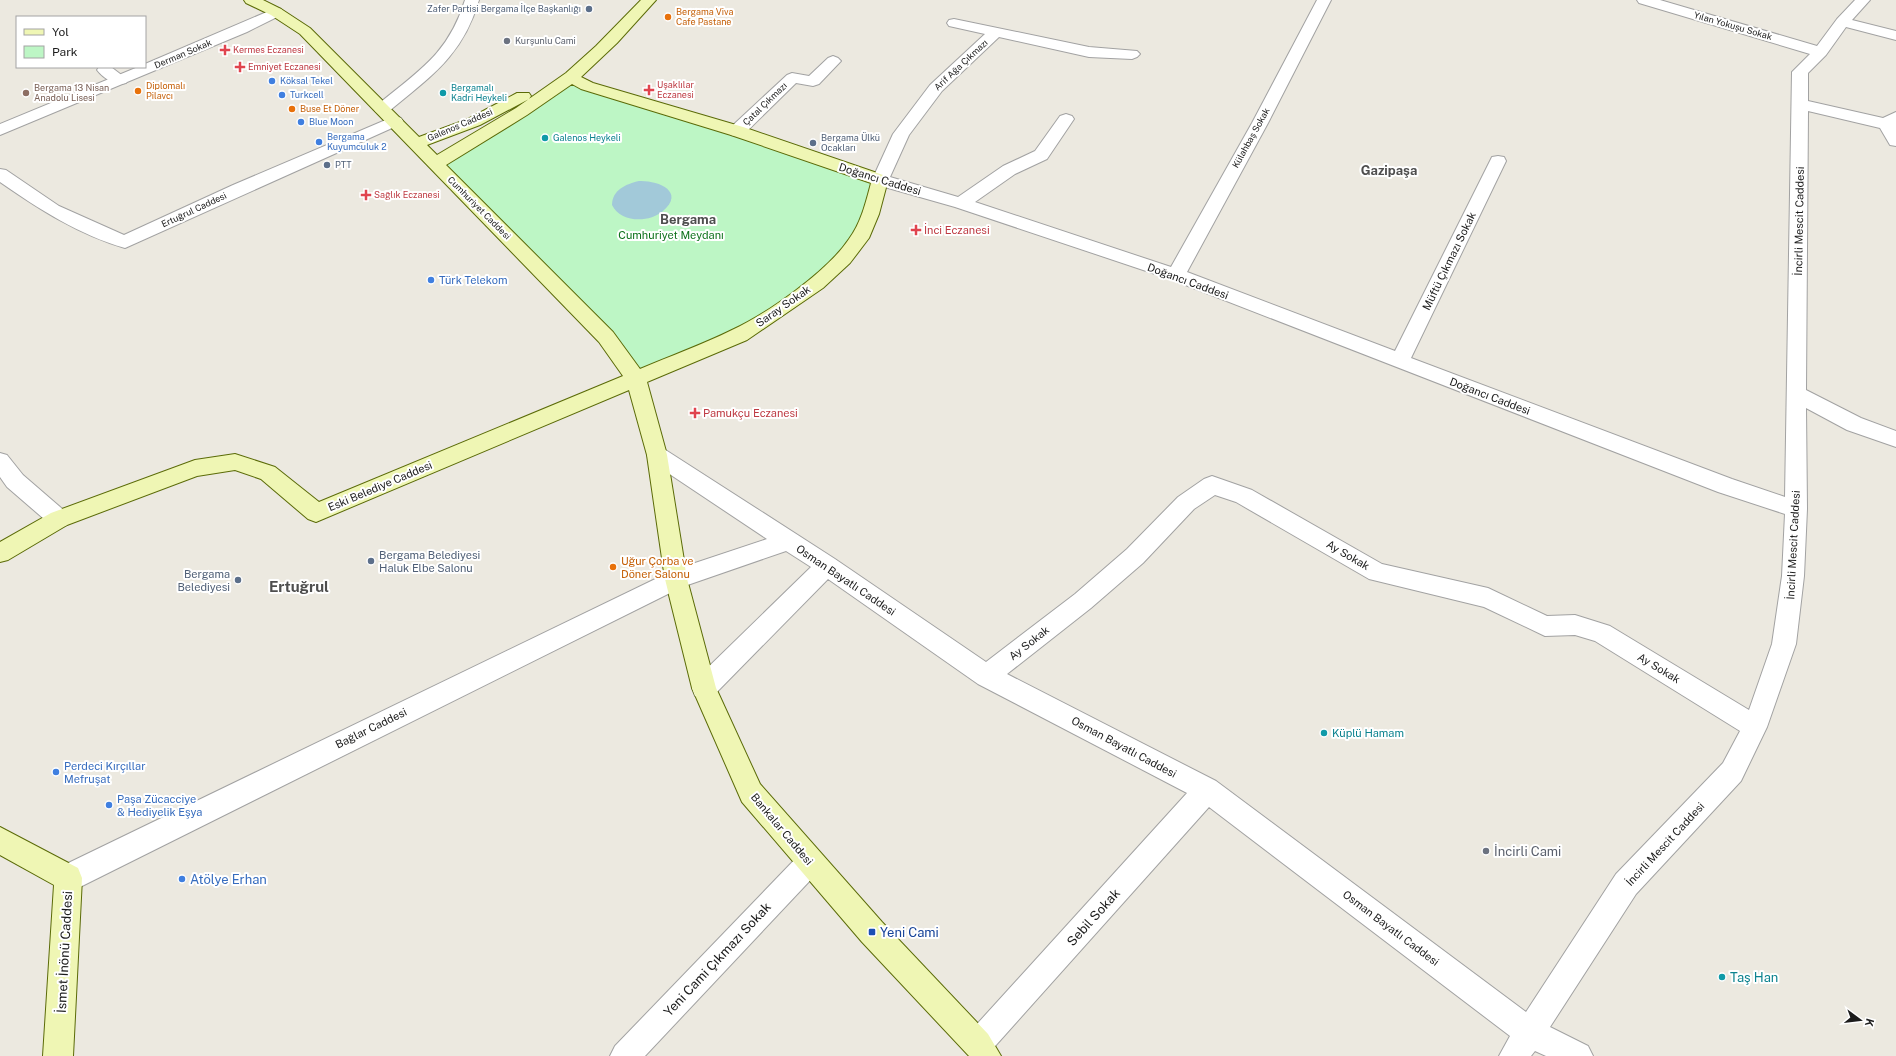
<svg xmlns="http://www.w3.org/2000/svg" width="1896" height="1056" font-family="'Public Sans',sans-serif">
  <rect width="100%" height="100%" fill="#ece9e0"/>
  <!-- park -->
  <path fill="#bdf6c5" d="M570,77l310,103 -25,65 -56,51 -163,83 -201,-215z"/>
  <!-- water -->
  <path fill="#a2c9d9" d="M639,181c18,-1 47,10 24,30 -14,12 -42,12 -51,-6 0,-15 14,-21 27,-24z"/>
  <g fill="none" stroke-linecap="round" stroke-linejoin="round">
    <defs>
      <path id="service" d="M99,67h12l17,13 -2,3c-11,3 -23,-5 -29,-13z"/>
      <path id="minor" d="M465,0h14c-17,57 -48,76 -91,112l-6,2 -6,-2 -2,-3 2,-3c42,-35 72,-51 89,-106z
        M1317,0h14l-63,123 -81,149 208,79 97,-194 6,-1 6,1 2,4 -95,197 321,121 53,18 7,-425 18,-18 -171,-51 -2,-3h23l157,46 20,-27 18,-19h15l-18,20 44,11v9l-50,-13 -20,28 -18,18v28l75,17 13,-6v34l-6,-1 -10,-17 -72,-17 -2,279 55,28 35,13v16l-49,-17 -41,-22 1,101 -3,67 -8,68 -29,83 -26,54 -105,113 -86,133 38,19 5,10h-47l-11,-5 -4,5h-32l11,-20 -301,-229 -221,247 -3,2 -17,-2 -5,-10 5,-10 219,-241 -209,-109 -150,-105 -115,117 -9,3 -9,-3 -3,-8 3,-8 116,-113 -25,-16 -110,38 -8,-3 -3,-7 3,-7 99,-33 -117,-78 -3,-6 3,-6 7,-2 7,2 171,110 151,103 89,-68 52,-45 51,-52 26,-18 8,-3 40,14 130,74 106,24 59,28 28,-1 35,11 139,84 23,-66 10,-68 3,-62 -67,-22 -548,-213 -215,-72 -81,-23 -2,-4 21,-46 37,-49 55,-51 -36,-8 -2,-3 2,-3 5,-1 135,28 48,4 3,3 -3,3 -5,2 -43,-2 -90,-20 -57,54 -33,44 -19,42 68,20 45,-31 32,-15 25,-35 6,-2 6,2 2,3 -27,40 -32,15 -40,28 196,65 81,-144zM1215,495l21,7 133,77 115,28 61,29 30,-1 20,6 145,90 -17,32 -107,111 -90,138 -310,-231 -209,-107 84,-66 52,-45 51,-54z
        M276,8l5,1 2,3 -2,3 -34,17 -247,103v-11l138,-57h7v-3z
        M833,56l5,2 3,3 -22,23 -6,2 -17,-3 -53,52 -6,1 -6,-1 -2,-4 2,-4 56,-52 5,-2 17,3 19,-18z
        M0,453l7,2 16,20 44,38 3,6 -3,6 -8,3 -8,-3 -44,-38 -7,-10z
        M810,849l9,4 4,9 -4,9 -174,185h-35l5,-10 186,-193z"/>
      <path id="tertiary" d="M395,116l6,2 2,3 -2,3 -276,124c-46,-13 -86,-39 -125,-66v-13l6,1 53,36 65,29 109,-50z
        M676,569l8,3 3,7 -3,7 -606,302 -10,4 -10,-4 -4,-10 4,-10z"/>
      <path id="secondary" d="M244,0h19l18,9 29,19 109,109 49,-18 49,-26h12l2,3 -2,3 -49,26 -53,20 10,10 79,-47 50,-35 30,-27 45,-46h15l-39,43 -36,34 12,6 150,44 143,49 2,4 -9,34 -10,24 -19,25 -27,25 -76,52 -100,42 20,73 20,124 29,109 44,96 122,138 106,112 13,22h-32l-107,-114 -120,-140 -50,-114 -27,-109 -18,-124 -18,-65 -313,132 -8,-3 -47,-40 -26,-9 -38,6 -130,49 -59,35 -8,2v-20l51,-29 144,-53 40,-6 40,13 44,35 304,-126 -24,-34 -299,-308 -29,-19 -25,-12zM572,84l9,5 150,46 140,48c-5,19 -10,40 -22,56 -21,32 -82,75 -117,91 -30,15 -62,26 -92,39l-27,-37 -167,-167 81,-50z
        M0,827l78,41 4,10 -9,178h-30l11,-171 -54,-30z"/>
    </defs>
    <!-- service casing -->
    <use href="#service" stroke="#a2a2a2" stroke-width="2"/>
    <!-- minor casing -->
    <use href="#minor" stroke="#a2a2a2" stroke-width="2"/>
    <!-- tertiary casing -->
    <use href="#tertiary" stroke="#a2a2a2" stroke-width="2"/>
    <!-- secondary casing -->
    <use href="#secondary" stroke="#5b6b08" stroke-width="2"/>
    <!-- service -->
    <use href="#service" fill="#fff" fill-rule="evenodd"/>
    <!-- minor -->
    <use href="#minor" fill="#fff" fill-rule="evenodd"/>
    <!-- tertiary -->
    <use href="#tertiary" fill="#fff" fill-rule="evenodd"/>
    <!-- secondary -->
    <use href="#secondary" fill="#eff6b4" fill-rule="evenodd"/>
  </g>
  <!-- markers -->
  <g fill="#5c6f8a" stroke="#fff" stroke-width="1.5">
    <circle cx="589" cy="9" r="4"/>
    <circle cx="813" cy="143" r="4"/>
    <circle cx="327" cy="165" r="4"/>
    <circle cx="371" cy="561" r="4"/>
    <circle cx="238" cy="580" r="4"/>
  </g>
  <g fill="#e8710a" stroke="#fff" stroke-width="1.5">
    <circle cx="668" cy="17" r="4"/>
    <circle cx="138" cy="91" r="4"/>
    <circle cx="292" cy="109" r="4"/>
    <circle cx="613" cy="567" r="4"/>
  </g>
  <g fill="#6b7280" stroke="#fff" stroke-width="1.5">
    <circle cx="507" cy="41" r="4"/>
    <circle cx="1486" cy="851" r="4"/>
  </g>
  <g fill="#e0444e" stroke="#fff" stroke-width="1.5">
    <path d="M223 44h4v4h4v4h-4v4h-4v-4h-4v-4h4z"/>
    <path d="M238 61h4v4h4v4h-4v4h-4v-4h-4v-4h4z"/>
    <path d="M647 84h4v4h4v4h-4v4h-4v-4h-4v-4h4z"/>
    <path d="M364 189h4v4h4v4h-4v4h-4v-4h-4v-4h4z"/>
    <path d="M914 224h4v4h4v4h-4v4h-4v-4h-4v-4h4z"/>
    <path d="M693 407h4v4h4v4h-4v4h-4v-4h-4v-4h4z"/>
  </g>
  <g fill="#3f7fe0" stroke="#fff" stroke-width="1.5">
    <circle cx="272" cy="81" r="4"/>
    <circle cx="282" cy="95" r="4"/>
    <circle cx="301" cy="122" r="4"/>
    <circle cx="319" cy="142" r="4"/>
    <circle cx="431" cy="280" r="4"/>
    <circle cx="56" cy="772" r="4"/>
    <circle cx="109" cy="805" r="4"/>
    <circle cx="182" cy="879" r="4"/>
  </g>
  <circle fill="#8d6e63" stroke="#fff" stroke-width="1.5" cx="26" cy="93" r="4"/>
  <g fill="#0f9aa8" stroke="#fff" stroke-width="1.5">
    <circle cx="443" cy="93" r="4"/>
    <circle cx="545" cy="138" r="4"/>
    <circle cx="1324" cy="733" r="4"/>
    <circle cx="1722" cy="977" r="4"/>
  </g>
  <rect fill="#1a4fb4" stroke="#fff" stroke-width="1.5" x="868" y="928" width="8" height="8" rx="2"/>
  <g text-anchor="middle" stroke-width="4" stroke-linejoin="round" paint-order="stroke">
    <!-- far-service labels -->
    <g font-size="9" fill="#4e5e75" stroke="#fff" text-anchor="start">
      <text x="581" y="12" text-anchor="end">Zafer Partisi Bergama İlçe Başkanlığı</text>
      <text x="821" y="141">Bergama Ülkü<tspan x="821" dy="10">Ocakları</tspan></text>
      <text x="335" y="168">PTT</text>
    </g>
    <!-- far-food labels -->
    <g font-size="9" fill="#c56008" stroke="#fff" text-anchor="start">
      <text x="676" y="15">Bergama Viva<tspan x="676" dy="10">Cafe Pastane</tspan></text>
      <text x="146" y="89">Diplomalı<tspan x="146" dy="10">Pilavcı</tspan></text>
      <text x="300" y="112">Buse Et Döner</text>
    </g>
    <!-- far-street labels -->
    <g font-size="9" fill="#1b1b1b" stroke="#fff">
      <text transform="translate(1733 26) rotate(16)" y="3">Yılan Yokuşu Sokak</text>
      <text transform="translate(183 54) rotate(-23)" y="3">Derman Sokak</text>
      <text transform="translate(961 65) rotate(-43)" y="3">Arif Ağa Çıkmazı</text>
      <text transform="translate(765 104) rotate(-44)" y="3">Çatal Çıkmazı</text>
      <text transform="translate(460 125) rotate(-23)" y="3">Galenos Caddesi</text>
      <text transform="translate(1251 138) rotate(-61)" y="3">Külahbaş Sokak</text>
      <text transform="translate(479 208) rotate(45)" y="3">Cumhuriyet Caddesi</text>
      <text transform="translate(194 210) rotate(-25)" y="3">Ertuğrul Caddesi</text>
    </g>
    <!-- far-worship labels -->
    <g font-size="9" fill="#5b616d" stroke="#fff" text-anchor="start">
      <text x="515" y="44">Kurşunlu Cami</text>
    </g>
    <!-- far-health labels -->
    <g font-size="9" fill="#be3a42" stroke="#fff" text-anchor="start">
      <text x="233" y="53">Kermes Eczanesi</text>
      <text x="248" y="70">Emniyet Eczanesi</text>
      <text x="657" y="88">Uşaklılar<tspan x="657" dy="10">Eczanesi</tspan></text>
      <text x="374" y="198">Sağlık Eczanesi</text>
    </g>
    <!-- far-shop labels -->
    <g font-size="9" fill="#366cbe" stroke="#fff" text-anchor="start">
      <text x="280" y="84">Köksal Tekel</text>
      <text x="290" y="98">Turkcell</text>
      <text x="309" y="125">Blue Moon</text>
      <text x="327" y="140">Bergama<tspan x="327" dy="10">Kuyumculuk 2</tspan></text>
    </g>
    <!-- far-education labels -->
    <g font-size="9" fill="#785e54" stroke="#fff" text-anchor="start">
      <text x="34" y="91">Bergama 13 Nisan<tspan x="34" dy="10">Anadolu Lisesi</tspan></text>
    </g>
    <!-- far-culture labels -->
    <g font-size="9" fill="#0d838f" stroke="#fff" text-anchor="start">
      <text x="451" y="91">Bergamalı<tspan x="451" dy="10">Kadri Heykeli</tspan></text>
      <text x="553" y="141">Galenos Heykeli</text>
    </g>
    <!-- street labels -->
    <g font-size="11" fill="#1b1b1b" stroke="#fff">
      <text transform="translate(880 179) rotate(17)" y="4">Doğancı Caddesi</text>
      <text transform="translate(1799 221) rotate(-89)" y="4">İncirli Mescit Caddesi</text>
      <text transform="translate(1449 261) rotate(-64)" y="4">Müftü Çıkmazı Sokak</text>
      <text transform="translate(1188 281) rotate(20)" y="4">Doğancı Caddesi</text>
      <text transform="translate(783 306) rotate(-35)" y="4">Saray Sokak</text>
      <text transform="translate(1490 396) rotate(21)" y="4">Doğancı Caddesi</text>
      <text transform="translate(380 486) rotate(-23)" y="4">Eski Belediye Caddesi</text>
      <text transform="translate(1793 545) rotate(-87)" y="4">İncirli Mescit Caddesi</text>
      <text transform="translate(1348 555) rotate(30)" y="4">Ay Sokak</text>
      <text transform="translate(846 580) rotate(34)" y="4">Osman Bayatlı Caddesi</text>
      <text transform="translate(1029 643) rotate(-38)" y="4">Ay Sokak</text>
      <text transform="translate(1659 668) rotate(31)" y="4">Ay Sokak</text>
      <text transform="translate(371 728) rotate(-26)" y="4">Bağlar Caddesi</text>
      <text transform="translate(1124 747) rotate(28)" y="4">Osman Bayatlı Caddesi</text>
      <text transform="translate(782 829) rotate(50)" y="4">Bankalar Caddesi</text>
      <text transform="translate(1665 844) rotate(-47)" y="4">İncirli Mescit Caddesi</text>
      <text transform="translate(1391 928) rotate(37)" y="4">Osman Bayatlı Caddesi</text>
    </g>
    <!-- health labels -->
    <g font-size="11" fill="#be3a42" stroke="#fff" text-anchor="start">
      <text x="924" y="234">İnci Eczanesi</text>
      <text x="703" y="417">Pamukçu Eczanesi</text>
    </g>
    <!-- park labels -->
    <g font-size="11" fill="#0f721c" stroke="#fff">
      <text x="671" y="239">Cumhuriyet Meydanı</text>
    </g>
    <!-- shop labels -->
    <g font-size="11" fill="#366cbe" stroke="#fff" text-anchor="start">
      <text x="439" y="284">Türk Telekom</text>
      <text x="64" y="770">Perdeci Kırçıllar<tspan x="64" dy="13">Mefruşat</tspan></text>
      <text x="117" y="803">Paşa Zücacciye<tspan x="117" dy="13">&amp; Hediyelik Eşya</tspan></text>
    </g>
    <!-- service labels -->
    <g font-size="11" fill="#4e5e75" stroke="#fff" text-anchor="start">
      <text x="379" y="559">Bergama Belediyesi<tspan x="379" dy="13">Haluk Elbe Salonu</tspan></text>
      <text x="230" y="578" text-anchor="end">Bergama<tspan x="230" dy="13">Belediyesi</tspan></text>
    </g>
    <!-- food labels -->
    <g font-size="11" fill="#c56008" stroke="#fff" text-anchor="start">
      <text x="621" y="565">Uğur Çorba ve<tspan x="621" dy="13">Döner Salonu</tspan></text>
    </g>
    <!-- culture labels -->
    <g font-size="11" fill="#0d838f" stroke="#fff" text-anchor="start">
      <text x="1332" y="737">Küplü Hamam</text>
    </g>
    <!-- far-district labels -->
    <g font-size="13" font-weight="bold" fill="#4e4e4e" stroke="#fff">
      <text x="1389" y="175">Gazipaşa</text>
      <text x="688" y="224">Bergama</text>
    </g>
    <!-- near-worship labels -->
    <g font-size="13" fill="#5b616d" stroke="#fff" text-anchor="start">
      <text x="1494" y="856">İncirli Cami</text>
    </g>
    <!-- near-shop labels -->
    <g font-size="13" fill="#366cbe" stroke="#fff" text-anchor="start">
      <text x="190" y="884">Atölye Erhan</text>
    </g>
    <!-- near-street labels -->
    <g font-size="13" fill="#1b1b1b" stroke="#fff">
      <text transform="translate(1093 917) rotate(-48)" y="5">Sebil Sokak</text>
      <text transform="translate(64 952) rotate(-87)" y="5">İsmet İnönü Caddesi</text>
      <text transform="translate(717 959) rotate(-47)" y="5">Yeni Cami Çıkmazı Sokak</text>
    </g>
    <!-- near-transit labels -->
    <g font-size="13" fill="#164399" stroke="#fff" text-anchor="start">
      <text x="880" y="937">Yeni Cami</text>
    </g>
    <!-- near-culture labels -->
    <g font-size="13" fill="#0d838f" stroke="#fff" text-anchor="start">
      <text x="1730" y="982">Taş Han</text>
    </g>
    <!-- district labels -->
    <g font-size="15" font-weight="bold" fill="#4e4e4e" stroke="#fff">
      <text x="299" y="592">Ertuğrul</text>
    </g>
  </g>
  <!-- legend -->
  <rect x="16" y="16" width="130" height="52" fill="#ffffff" stroke="#a4a4a4"/>
  <rect x="24" y="29" width="20" height="6" fill="#eff6b4" stroke="#a4a4a4"/>
  <text x="52" y="36" font-size="12" fill="#1b1b1b">Yol</text>
  <rect x="24" y="46" width="20" height="12" fill="#bdf6c5" stroke="#a4a4a4"/>
  <text x="52" y="56" font-size="12" fill="#1b1b1b">Park</text>
  <!-- north arrow -->
  <g transform="translate(1860 1020) rotate(105)" stroke="#ffffff" stroke-width="3" paint-order="stroke">
  <path d="M0-3L7 15L0 10L-7 15Z" fill="#1b1b1b"/>
  <text y="-6" font-size="11" font-weight="bold" text-anchor="middle" fill="#1b1b1b">K</text>
  </g>
</svg>
